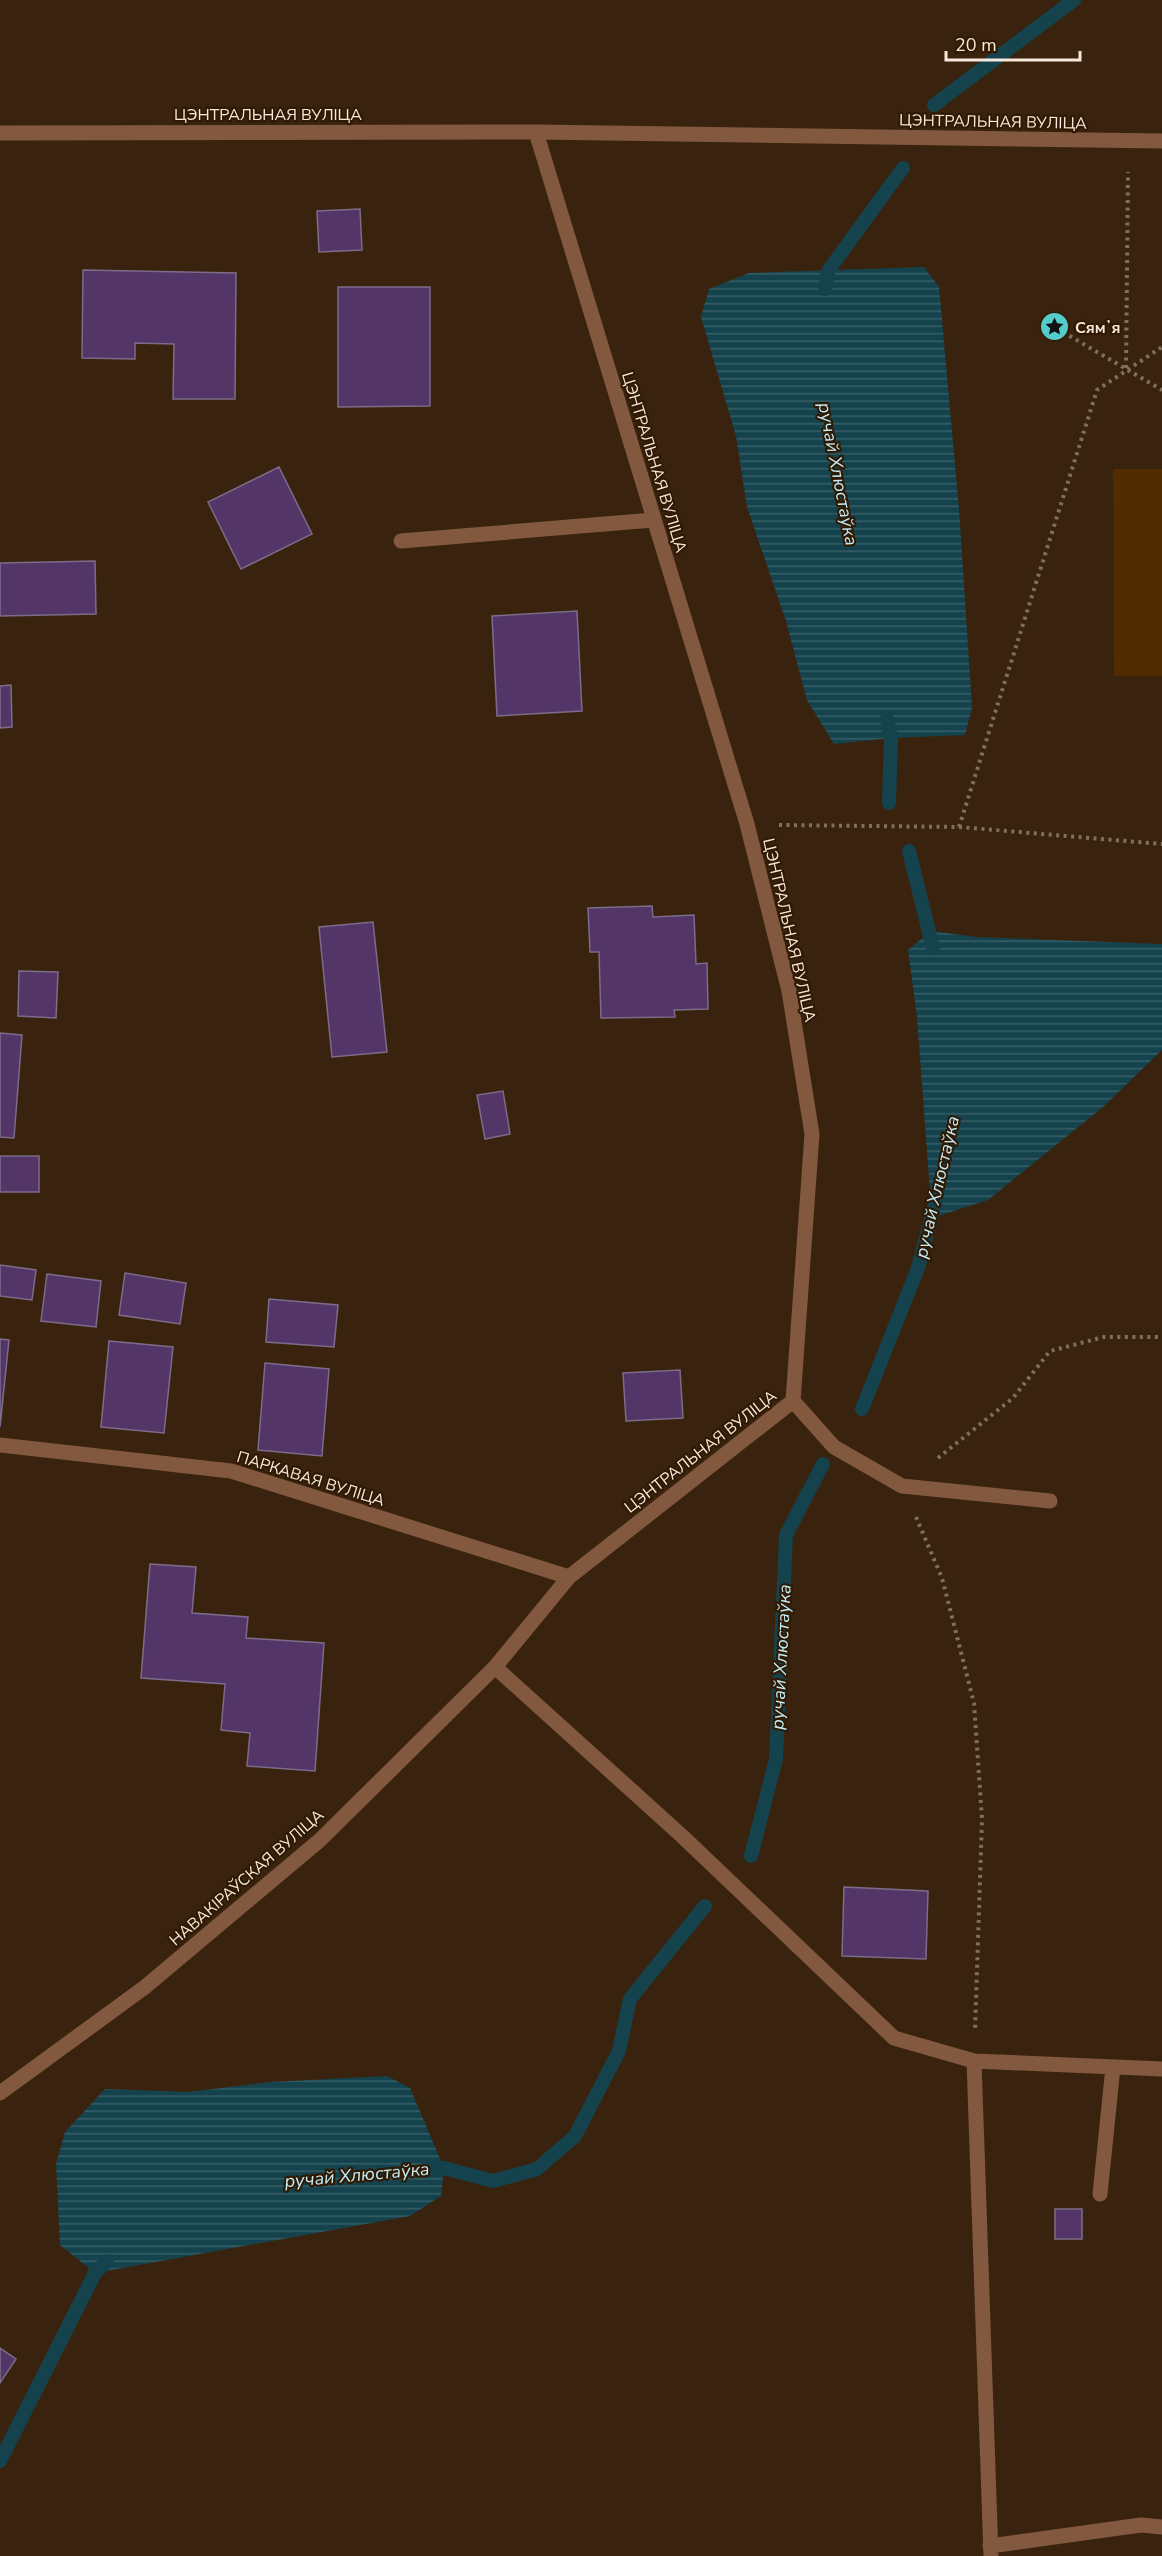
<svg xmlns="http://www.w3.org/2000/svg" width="1162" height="2556" font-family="'Nunito Sans',sans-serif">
  <defs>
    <pattern id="water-rules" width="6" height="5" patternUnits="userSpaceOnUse" patternTransform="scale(1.5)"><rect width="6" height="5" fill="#14434e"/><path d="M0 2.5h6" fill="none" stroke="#375e67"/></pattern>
  </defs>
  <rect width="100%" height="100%" fill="#3a230e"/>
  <!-- green -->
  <path fill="#512c01" d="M1113,469h49v207h-48z"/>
  <!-- water -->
  <path fill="url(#water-rules)" d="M924,267l15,20 20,222 13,199 -7,27 -74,3 -57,6 -27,-44 -21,-79 -39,-114 -11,-71 -35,-119 8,-28 40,-16z
    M931,931l45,6 186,7v106l-59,57 -115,93 -56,18 -15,-201 -9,-67z
    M387,2076l23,12 34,80 -3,28 -31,20 -315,57 -35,-28 -4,-81 9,-32 40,-43 84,3 82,-10z"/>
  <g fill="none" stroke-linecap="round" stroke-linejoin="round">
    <!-- stream -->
    <path stroke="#14434e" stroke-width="14" d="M934,105l140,-105
      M825,289l3,-18 75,-103
      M887,719l4,19 -2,65
      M909,851l24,97
      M862,1409l56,-141 18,-68
      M751,1856l25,-97 10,-224 37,-71
      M426,2169l18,-1 49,13 44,-12 38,-33 44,-85 11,-52 75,-93
      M0,2461l95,-188 12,-12"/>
  </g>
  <!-- building -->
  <path fill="#533567" stroke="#7c6c89" stroke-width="1.5" d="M360,209l2,41 -43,2 -2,-41z
    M83,270l153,3 -1,126h-62l1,-55 -39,-1v16l-53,-1z
    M338,287h92v119l-92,1z
    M279,467l33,67 -71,35 -33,-67z
    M95,561l1,53 -96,2v-53z
    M577,611l5,100 -85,5 -5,-100z
    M11,685l1,42 -12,1v-42z
    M652,906l1,11 41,-2 2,49 11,-1 1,46 -34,1 1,7 -74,1 -2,-66h-9l-2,-44z
    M373,922l14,130 -55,5 -13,-130z
    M19,971l39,1 -2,46 -38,-2z
    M0,1033l22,2 -8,103 -14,-1z
    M503,1091l7,43 -25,5 -8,-44z
    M0,1156h39v36h-39z
    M0,1265l36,5 -4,30 -32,-4z
    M125,1273l61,10 -6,41 -61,-9z
    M47,1274l54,7 -5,46 -55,-6z
    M269,1299l69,6 -4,42 -68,-5z
    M0,1339l9,1 -9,87z
    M109,1341l64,6 -9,86 -63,-6z
    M265,1363l64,6 -7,87 -64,-6z
    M680,1370l3,48 -57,3 -3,-48z
    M150,1564l46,3 -4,46 56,4 -2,21 78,5 -9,128 -68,-5 3,-33 -29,-3 4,-46 -84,-6z
    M844,1887l84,4 -2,68 -84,-3z
    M1055,2209h27v30h-27z
    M0,2348l16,11 -16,24z"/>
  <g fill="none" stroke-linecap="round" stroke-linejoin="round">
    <!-- path -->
    <path stroke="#826e5c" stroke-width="4" stroke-dasharray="3 4.5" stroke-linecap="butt" d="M1063,332l99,58
      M1126,368l2,-196
      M779,825l180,2 203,17
      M959,827l138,-437 65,-43
      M938,1458l75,-60 37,-47 54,-14h58
      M916,1517l26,61 32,125 8,116 -7,212"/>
    <!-- service -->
    <path stroke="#82593e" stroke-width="15" d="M401,541l252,-21
      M793,1401l41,46 68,39 148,15
      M495,1667l187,169 212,202 80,23 188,8
      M974,2061l17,495
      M1100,2194l13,-127
      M990,2546l151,-21 21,2"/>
    <!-- minor -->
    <path stroke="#82593e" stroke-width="15" d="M0,133l536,-1 626,9
      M0,1445l231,26 338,106
      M0,2093l145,-106 175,-147 175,-173 74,-90 224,-176 19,-267 -23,-143 -42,-167 -211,-692"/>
  </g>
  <!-- icons -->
  <defs>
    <symbol id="sight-disc" viewBox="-11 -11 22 22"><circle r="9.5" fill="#53cdcb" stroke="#301a04"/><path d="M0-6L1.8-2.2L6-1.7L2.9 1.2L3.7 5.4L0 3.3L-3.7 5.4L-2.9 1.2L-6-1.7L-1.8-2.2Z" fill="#111"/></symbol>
  </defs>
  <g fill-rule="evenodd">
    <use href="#sight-disc" x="1038" y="310" width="33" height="33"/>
  </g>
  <g text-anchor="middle" stroke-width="4.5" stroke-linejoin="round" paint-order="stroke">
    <!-- street labels -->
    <g font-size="16" fill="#f8e8db" stroke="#301a04">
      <text x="268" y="120">ЦЭНТРАЛЬНАЯ ВУЛІЦА</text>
      <text transform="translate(993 121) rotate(1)" y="6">ЦЭНТРАЛЬНАЯ ВУЛІЦА</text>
      <text transform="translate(655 462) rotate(73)" y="6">ЦЭНТРАЛЬНАЯ ВУЛІЦА</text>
      <text transform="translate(790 930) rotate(77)" y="6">ЦЭНТРАЛЬНАЯ ВУЛІЦА</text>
      <text transform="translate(700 1451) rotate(-38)" y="6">ЦЭНТРАЛЬНАЯ ВУЛІЦА</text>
      <text transform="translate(311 1478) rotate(17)" y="6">ПАРКАВАЯ ВУЛІЦА</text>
      <text transform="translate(246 1877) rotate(-41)" y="6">НАВАКІРАЎСКАЯ ВУЛІЦА</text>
    </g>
    <!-- poi labels -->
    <g font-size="16" font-weight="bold" fill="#f8e8db" stroke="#301a04" text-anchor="start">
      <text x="1075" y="333">Сямʼя</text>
    </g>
    <!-- water labels -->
    <g font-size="18" font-style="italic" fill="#c1ecf8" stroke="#301a04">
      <text transform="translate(838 474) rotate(79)" y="6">ручай Хлюстаўка</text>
      <text transform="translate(937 1187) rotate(-77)" y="6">ручай Хлюстаўка</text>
      <text transform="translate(781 1657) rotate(-87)" y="6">ручай Хлюстаўка</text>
      <text transform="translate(357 2175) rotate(-5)" y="6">ручай Хлюстаўка</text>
    </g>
  </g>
  <!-- scale -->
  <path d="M946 51v9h134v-9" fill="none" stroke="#f8e8db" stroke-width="3"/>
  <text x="955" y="51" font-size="18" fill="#f8e8db" stroke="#301a04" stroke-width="4.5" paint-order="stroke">20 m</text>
</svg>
